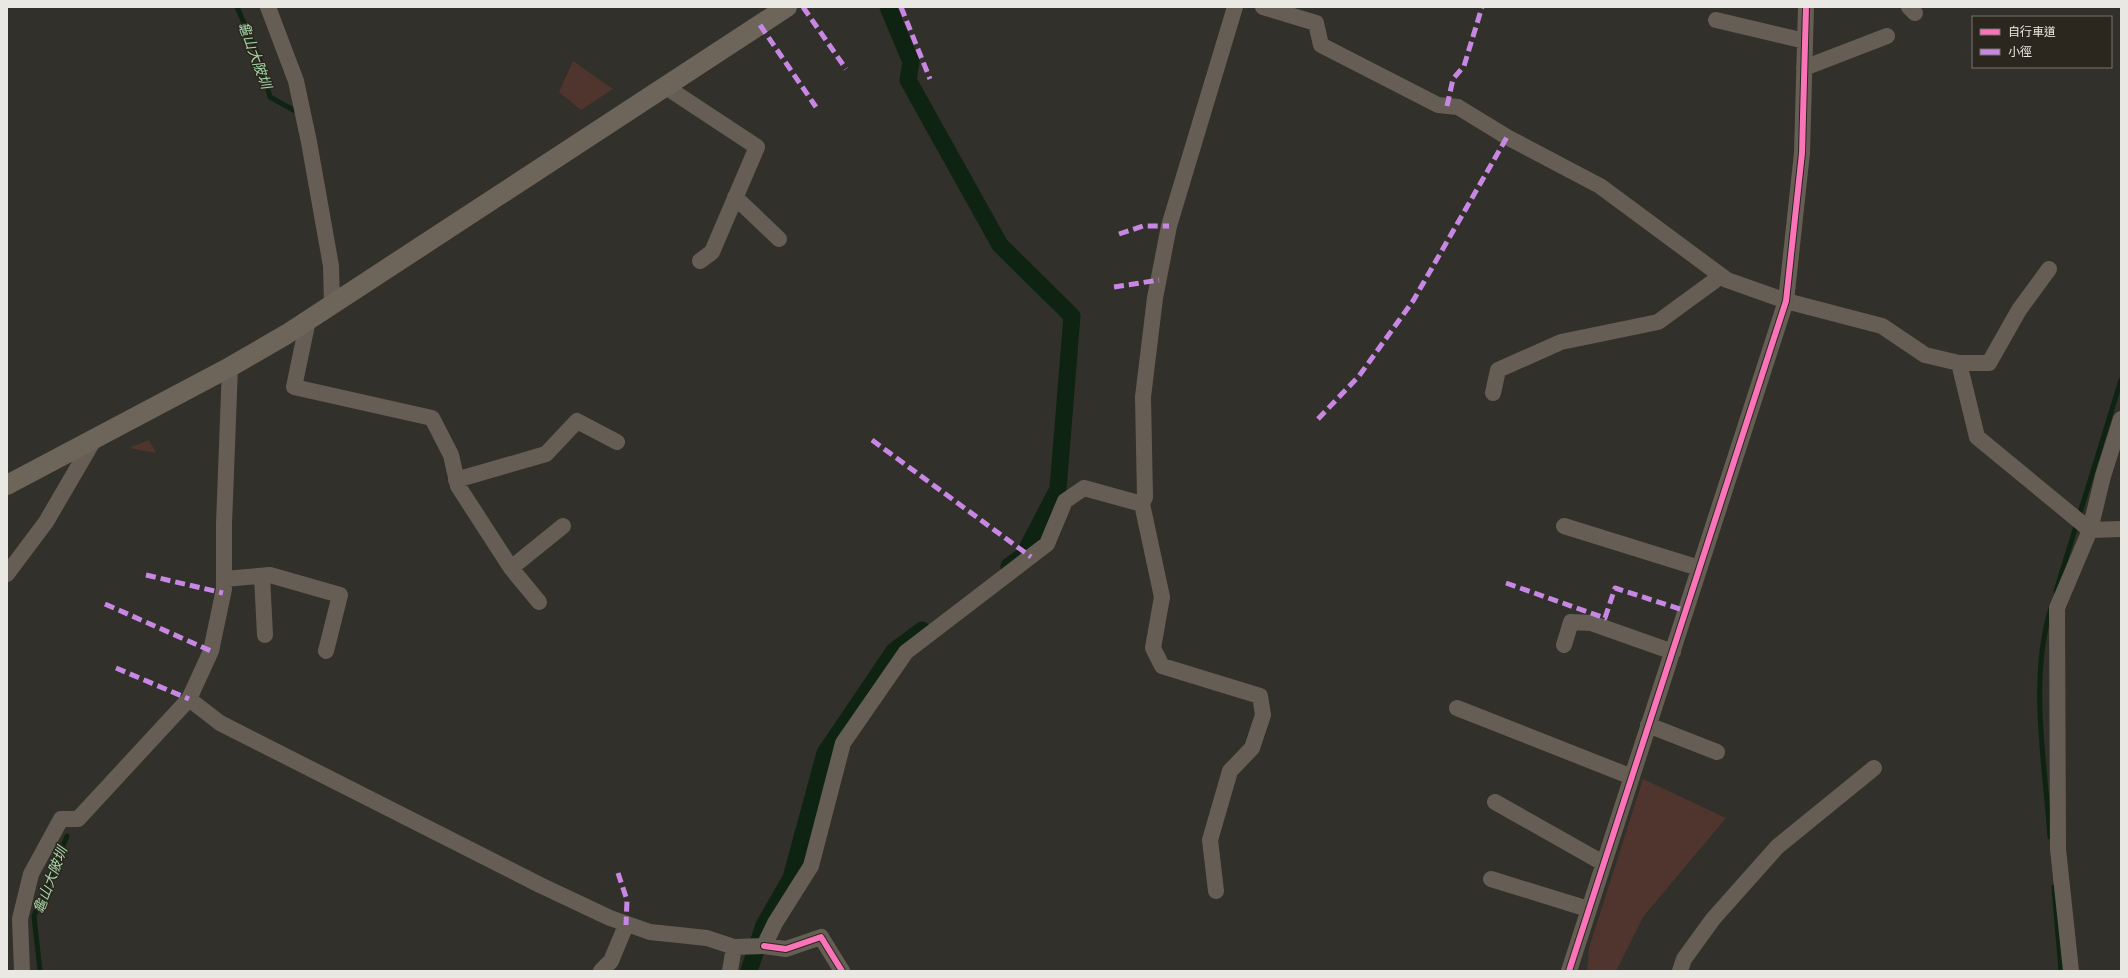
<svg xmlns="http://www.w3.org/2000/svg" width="2128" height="978" font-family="'Zilla Slab','Noto Sans TC',serif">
  <rect width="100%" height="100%" fill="#32302a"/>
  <!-- green -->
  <path fill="#4f352d" d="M573,61l40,28 -32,21 -22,-18z
    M149,440l7,13 -27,-5z
    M1643,779l83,39 -83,99 -27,54h-29l2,-23z"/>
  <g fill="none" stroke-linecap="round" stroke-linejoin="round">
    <!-- stream -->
    <path stroke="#0e2311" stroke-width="5" d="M237,7l23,53 10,37 27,15
      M2056,591l65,-211
      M2050,837c-5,-73 -21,-158 1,-229
      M2054,887l7,84
      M40,971l-6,-55 33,-80"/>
    <!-- canal -->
    <path stroke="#0e2311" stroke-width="17" d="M888,7l23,55 -3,18 92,165 72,71 -14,173 -35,67 -14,10
      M749,971l15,-46 27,-47 34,-125 69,-102 28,-21"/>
    <!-- minor -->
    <path stroke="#665e55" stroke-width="16" d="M268,7l28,74 13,61 22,124 1,38
      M1263,7l53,16 5,22 117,60 20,2 49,30 93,49 127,94 59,21 96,25 43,29 34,8 18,74 113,93 31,-1
      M1909,7l6,6
      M1716,20l89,21
      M1804,68l83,-32
      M666,87l91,60 -45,105 -12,9
      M735,197l44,42
      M308,320l-14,67 138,31 19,37 7,31 53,82 28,34
      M1959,363h30l30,-53 30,-41
      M230,367l-6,157v65l-13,62 -22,48 31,24 320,162 70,33 40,14 57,6 27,9 30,-1 11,-23 36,-57 32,-123 63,-91 141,-108 18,-43 19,-13 58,16 3,-7 -2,-100 12,-99 14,-72 66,-219
      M1493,393l5,-23 63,-28 97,-20 63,-46
      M456,480l90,-26 31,-33 40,21
      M1142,504l20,93 -9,51 9,18 98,30 3,19 -11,33 -22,23 -20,69 6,51
      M1564,526l135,42
      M511,568l52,-42
      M7,574l39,-52 49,-84
      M262,576l3,59
      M224,579l46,-4 70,20 -14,56
      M1564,645l7,-23 20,1 82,29
      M1457,708l175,69
      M1648,725l69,27
      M1495,802l108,61
      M1491,879l97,30
      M764,946l22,3 35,-12 21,34
      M22,971l-2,-52 11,-45 30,-55h17l111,-120
      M601,971l10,-10 15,-36
      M730,971l4,-24
      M1569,971l217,-670 16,-148 4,-146
      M1680,971l4,-12 29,-40 64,-72 97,-79
      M2071,971l-13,-122 -1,-241 33,-78 13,-54 18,-57"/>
    <!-- major -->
    <path stroke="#6e655a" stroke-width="20" d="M7,485l223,-118 57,-33 500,-327"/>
    <!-- quiet -->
    <path stroke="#c787e3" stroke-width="5" stroke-dasharray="10 5" stroke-linecap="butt" d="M803,7l43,62
      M901,7l29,72
      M760,25l56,82
      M1447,106l6,-27 11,-13 18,-59
      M1119,234l24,-8h26
      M1114,287l45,-7
      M1318,419l41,-43 54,-75 94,-164
      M872,440l159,117
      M146,575l77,18
      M1506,583l99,35 10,-30 71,23
      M105,604l106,47
      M116,668l73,31
      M618,873l9,27 -1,25"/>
    <defs>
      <path id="cycleway" d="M764,946l22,3 35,-12 21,34
        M1569,971l217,-670 16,-148 4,-146"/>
    </defs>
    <!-- cycleway casing -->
    <use href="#cycleway" stroke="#2b271e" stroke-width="8"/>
    <!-- cycleway -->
    <use href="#cycleway" stroke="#fb73b8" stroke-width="6"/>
  </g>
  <g text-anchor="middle" stroke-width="3" stroke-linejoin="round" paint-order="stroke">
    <!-- water labels -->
    <g font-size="14" font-style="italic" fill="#a5d5a9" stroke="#2b271e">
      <text transform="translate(255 55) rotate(70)" y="5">龜山大陂圳</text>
      <text transform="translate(50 880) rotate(-69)" y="5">龜山大陂圳</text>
    </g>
  </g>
  <!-- border -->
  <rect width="2128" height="978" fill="none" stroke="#eae8e2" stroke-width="16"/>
  <!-- legend -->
  <rect x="1972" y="16" width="140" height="52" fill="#2b271e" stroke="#77746c"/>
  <rect x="1980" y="29" width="20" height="6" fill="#fb73b8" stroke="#77746c"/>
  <text x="2008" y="36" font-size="12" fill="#eae8e2">自行車道</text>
  <rect x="1980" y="49" width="20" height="6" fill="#c787e3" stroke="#77746c"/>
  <text x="2008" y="56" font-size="12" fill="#eae8e2">小徑</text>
</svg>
